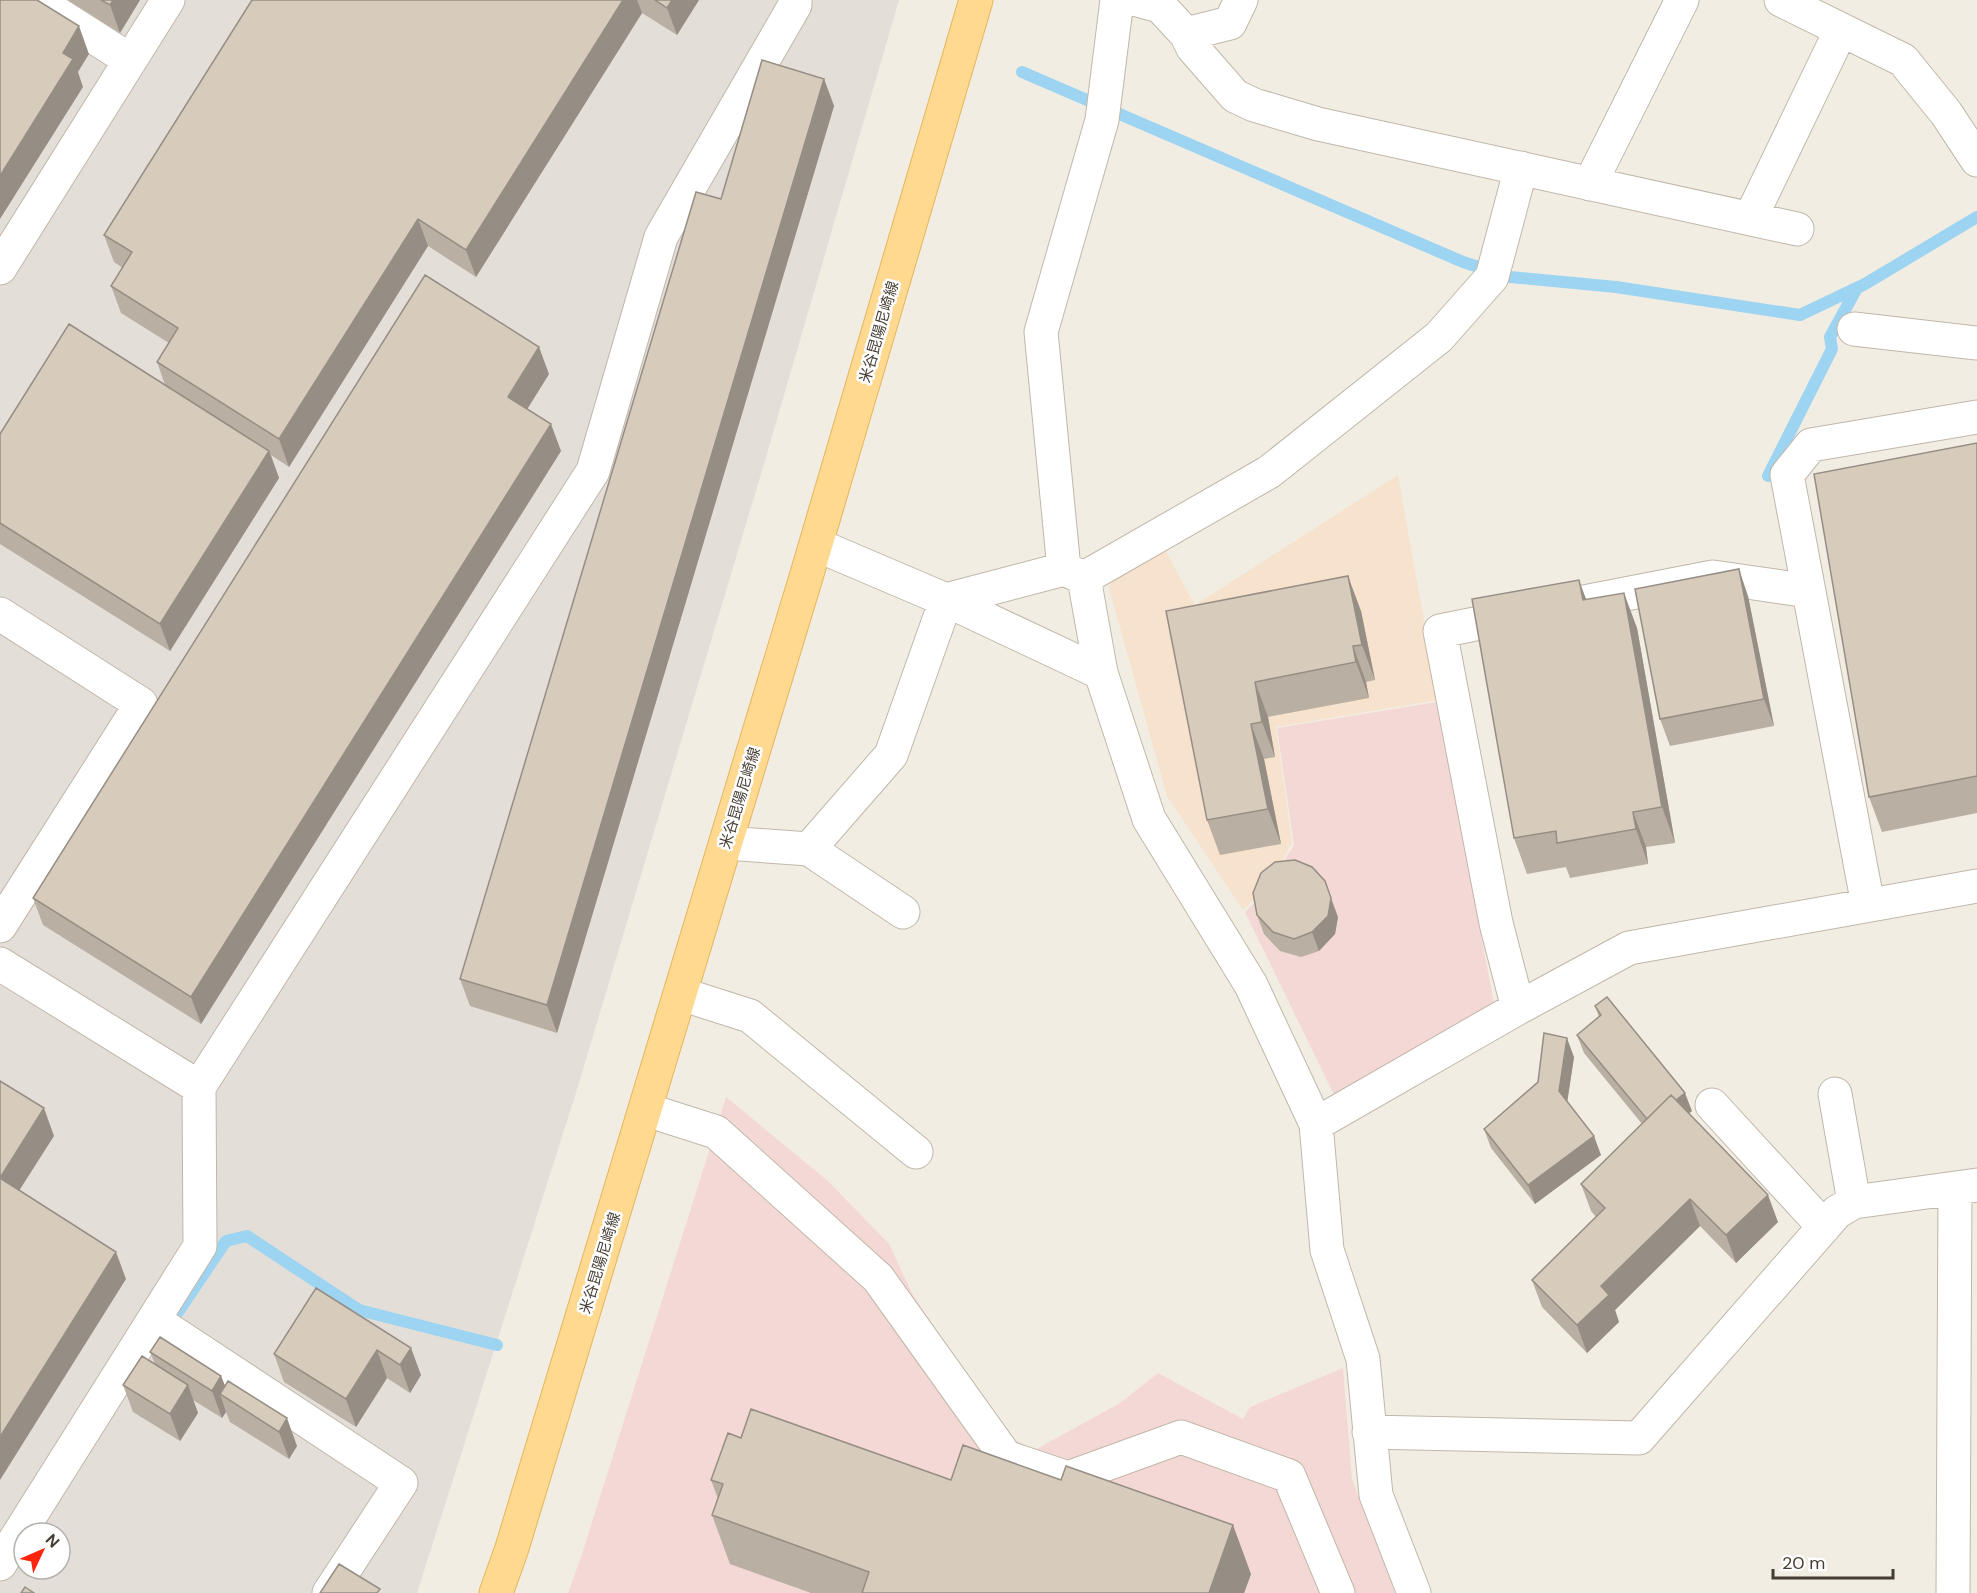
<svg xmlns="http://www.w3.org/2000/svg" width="1977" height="1593" font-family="'DM Sans','Noto Sans JP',sans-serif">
  <rect width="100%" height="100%" fill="#f2ede3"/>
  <!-- commercial -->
  <path fill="#f6e2cd" d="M1398,475l40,225 -162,27 16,116 -8,14 -4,17 -37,36 -76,-114 -58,-208 4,-12 51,-28 31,57z"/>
  <!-- industrial -->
  <path fill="#e4ded9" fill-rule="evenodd" d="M0,0h899l-135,464 -189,632 -158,497h-417zM24,1533h36v36h-36z"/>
  <!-- medical -->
  <path fill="#f4d8d6" d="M1437,702l58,307 -160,88 -90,-185 37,-36 3,-17 9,-14 -17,-117z
    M726,1097l102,84 61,63 23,49 94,143 29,14 85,-47 38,-30 85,46 7,-12 93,-39 9,111 43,114h-827l14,-39z"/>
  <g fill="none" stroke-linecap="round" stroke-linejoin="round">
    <!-- stream -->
    <path stroke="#9dd4f2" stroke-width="12" d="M1022,72l441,190 47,15 106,10 184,28 65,-31 112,-67
      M1768,476l64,-127 -2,-12 27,-49
      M172,1321l54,-80 21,-5 112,74 138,35"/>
    <defs>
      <path id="minor" d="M36,0l94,60
        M1138,0l22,6 26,28 7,14 42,48 19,9 64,19 479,105
        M1781,0l122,60 43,53 31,47
        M1186,34l44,-11 11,-23
        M1590,184l92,-184
        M1751,217l90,-187
        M0,268l168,-268
        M1854,329l123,14
        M817,545l129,55 155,73
        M1064,569l-23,-237 61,-212 15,-120
        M1084,578l185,-106 170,-135 53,-60 29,-109
        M946,600l118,-31 20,9 17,95 48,146 102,166 65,139 11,126 36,109 13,136 38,98
        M1579,603l134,-26 96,14
        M0,614l141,90 -141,222
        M726,843l83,6 82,-94 55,-155
        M809,849l94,63
        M1868,905l-81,-430 24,-30 166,-28
        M0,964l199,123
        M681,994l69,22 166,136
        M1518,1008l-22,-85 -56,-292 80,-16
        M1835,1094l19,108
        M1712,1105l112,122
        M647,1110l69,22 162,146 128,179 62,21 113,-41 108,39 49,117
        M1316,1124l202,-116 111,-60 348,-62
        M154,1320l247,163 -72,110
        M1369,1432l270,6 198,-226 17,-10 123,-17
        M0,1564l200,-318 -1,-159 394,-616 68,-234 134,-232v-5
        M1953,1593l2,-405"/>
      <path id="major" d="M496,1593l16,-45c159,-514 313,-1031 464,-1548"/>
    </defs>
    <!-- minor casing -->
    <use href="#minor" stroke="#c1b7a9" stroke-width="35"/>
    <!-- major casing -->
    <use href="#major" stroke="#e7b65d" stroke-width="35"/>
    <!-- minor -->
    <use href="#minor" stroke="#fff" stroke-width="33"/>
    <!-- major -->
    <use href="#major" stroke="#ffd990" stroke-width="33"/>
  </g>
  <!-- wall -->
  <path fill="#b9afa2" d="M68,0h72l-20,33z
    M252,0h447l-22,35 -35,-22 -166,264 -48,-31 -139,221 -18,-12 8,23 -109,173 -170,-107v-110l165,-49 -8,-23 12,-19 -48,-30 -10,-27 12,-18 -9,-6 -10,-27z
    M824,79l10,27 -277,927 -87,-27 -10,-27 261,-780z
    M549,374l-22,35 34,42 -360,573 -158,-99 -10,-27z
    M1977,443v370l-95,19 -13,-35z
    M1748,596l26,130 -104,20 -10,-27z
    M1586,599l51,29 38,215 -29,4 2,17 -78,14 -4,-11 -39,7 -13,-36z
    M1166,611h195l14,69 -9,2 3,16 -101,19 7,40 -11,2 17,85 -61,11 -13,-35z
    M1257,915l81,2 -3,17 -16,17 -18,6 -21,-6 -16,-17z
    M1595,1006l97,105 -3,2 89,109 -42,41 -36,-37 -85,84 4,12 -32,31 -45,-46 -10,-27 64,-63 -5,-6 -10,-27 61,-60 -58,-71 -7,-18 22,-18z
    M1574,1057l-7,45 34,53 -66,49 -44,-56 -7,-19z
    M316,1288l105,87 -11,18 -23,-15 -31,49 -72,-45 -10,-28z
    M150,1352l71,24 4,10 72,60 -8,13 -59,-37 -4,-10 -4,6 -29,-18 5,13 -18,28 -47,-29 -10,-27 32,-21z
    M741,1438l210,42 300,94 -7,19h-433l-81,-29 -18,-49 6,-16 -7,-19z"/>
  <!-- shaded-wall -->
  <path fill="#968e84" d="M113,0h27l-20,33 -10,-28z
    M623,0h14l5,13 -166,264 -10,-27z
    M672,0h27l-22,35 -10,-27z
    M79,26l10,28 -11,18 5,15 -83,132v-43l63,-123z
    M824,79l10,27 -277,927 -10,-28z
    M418,219l10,27 -139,221 -10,-28z
    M539,347l10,27 -31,50 -10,-27z
    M551,424l10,27 -360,573 -10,-27z
    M269,451l10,27 -109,173 -10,-27z
    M1739,569l9,27 26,130 -10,-27z
    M1348,576l13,35 14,69 -13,-35z
    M1579,580l13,35 -9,-15z
    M1624,593l13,35 38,215 -13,-36z
    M1353,646l13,36 3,16 -13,-36z
    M1255,682l13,35 7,40 -13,-35z
    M1251,724l13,35 17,85 -13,-35z
    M1633,812l13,35 2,17 -12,-35z
    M1331,898l7,19 -3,17 -16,17 -7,-19z
    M1567,1038l7,19 -8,53 -7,-19z
    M1685,1093l7,18 -36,29 -7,-18z
    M44,1108l10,28 -44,69 -10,-27z
    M1594,1136l7,19 -66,49 -7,-19z
    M1768,1195l10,27 -42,41 -10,-28z
    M1690,1199l10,27 -85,84 4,12 -32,31 -10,-28 24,-39z
    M116,1252l10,27 -126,201v-43z
    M411,1348l10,27 -11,18 -10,-28z
    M377,1350l10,28 -31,49 -10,-28z
    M221,1376l10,25 -11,-7 6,18 -4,6 -10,-27z
    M188,1385l10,28 -18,28 -10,-27z
    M287,1418l10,28 -8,13 -10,-27z
    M1233,1525l18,49 -7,19h-35z"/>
  <!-- building -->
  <path fill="#d7cbbc" stroke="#968e84" stroke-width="1.5" d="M0,0h37l42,26 -16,27 10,6 -73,117z
    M101,0h12l-3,5z
    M252,0h371l-157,250 -48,-31 -139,220 -122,-77 21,-34 -67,-42 21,-34 -28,-17z
    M655,0h17l-5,8z
    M762,60l62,19 -277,926 -87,-26 236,-787 25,7z
    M425,275l114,72 -31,50 43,27 -360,573 -158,-99z
    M69,324l200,127 -109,173 -160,-101v-89z
    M1977,443v333l-108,21 -55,-323z
    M1739,569l25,130 -104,20 -25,-130z
    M1348,576l14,69 -9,1 3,16 -101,20 7,40 -11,2 17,85 -61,11 -41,-209z
    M1579,580l4,20 41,-7 38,214 -29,5 3,17 -79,14 -1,-12 -42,7 -42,-239z
    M1295,860l17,7 13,14 6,17 -3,18 -16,16 -18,7 -21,-7 -16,-17 -4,-22 8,-20 14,-11z
    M1607,997l78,96 -9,7 -5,-5 -24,24 -70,-84 24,-20 -6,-9z
    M1544,1033l23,5 -8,53 35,45 -66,49 -44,-56 54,-47z
    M0,1081l44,27 -44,70z
    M1671,1095l97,100 -42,40 -36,-36 -89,87 8,9 -32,30 -45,-45 73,-72 -24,-24z
    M0,1178l116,74 -116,185z
    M316,1288l95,60 -11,17 -23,-15 -31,49 -72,-45z
    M160,1337l61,39 -9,15 -62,-39z
    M142,1356l46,29 -18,29 -47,-29z
    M228,1381l59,37 -8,14 -59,-38z
    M751,1409l200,71 12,-35 98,35 5,-14 167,59 -24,68h-347l7,-21 -157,-57 11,-31 -12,-4 17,-47 13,5z
    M339,1564l41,25 -3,4h-57z
    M25,1587l9,6h-13z"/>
  <g text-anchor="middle" stroke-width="5" stroke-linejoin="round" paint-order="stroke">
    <!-- street labels -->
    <g font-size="15" fill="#453d33" stroke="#fff">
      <text transform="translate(879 332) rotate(-74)" y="5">米谷昆陽尼崎線</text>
      <text transform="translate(740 798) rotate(-73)" y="5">米谷昆陽尼崎線</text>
      <text transform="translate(600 1263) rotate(-73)" y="5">米谷昆陽尼崎線</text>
    </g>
  </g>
  <!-- north arrow -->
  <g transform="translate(42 1551) rotate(46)"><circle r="28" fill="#ffffff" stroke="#b5b1ad" stroke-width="1.5"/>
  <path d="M0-4.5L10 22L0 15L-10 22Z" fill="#ff240e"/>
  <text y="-9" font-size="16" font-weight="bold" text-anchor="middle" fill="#453d33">N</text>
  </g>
  <!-- scale -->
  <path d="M1773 1569v9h120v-9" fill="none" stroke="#453d33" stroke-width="3"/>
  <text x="1782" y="1569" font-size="18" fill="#453d33" stroke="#ffffff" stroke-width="4.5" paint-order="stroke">20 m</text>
</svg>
